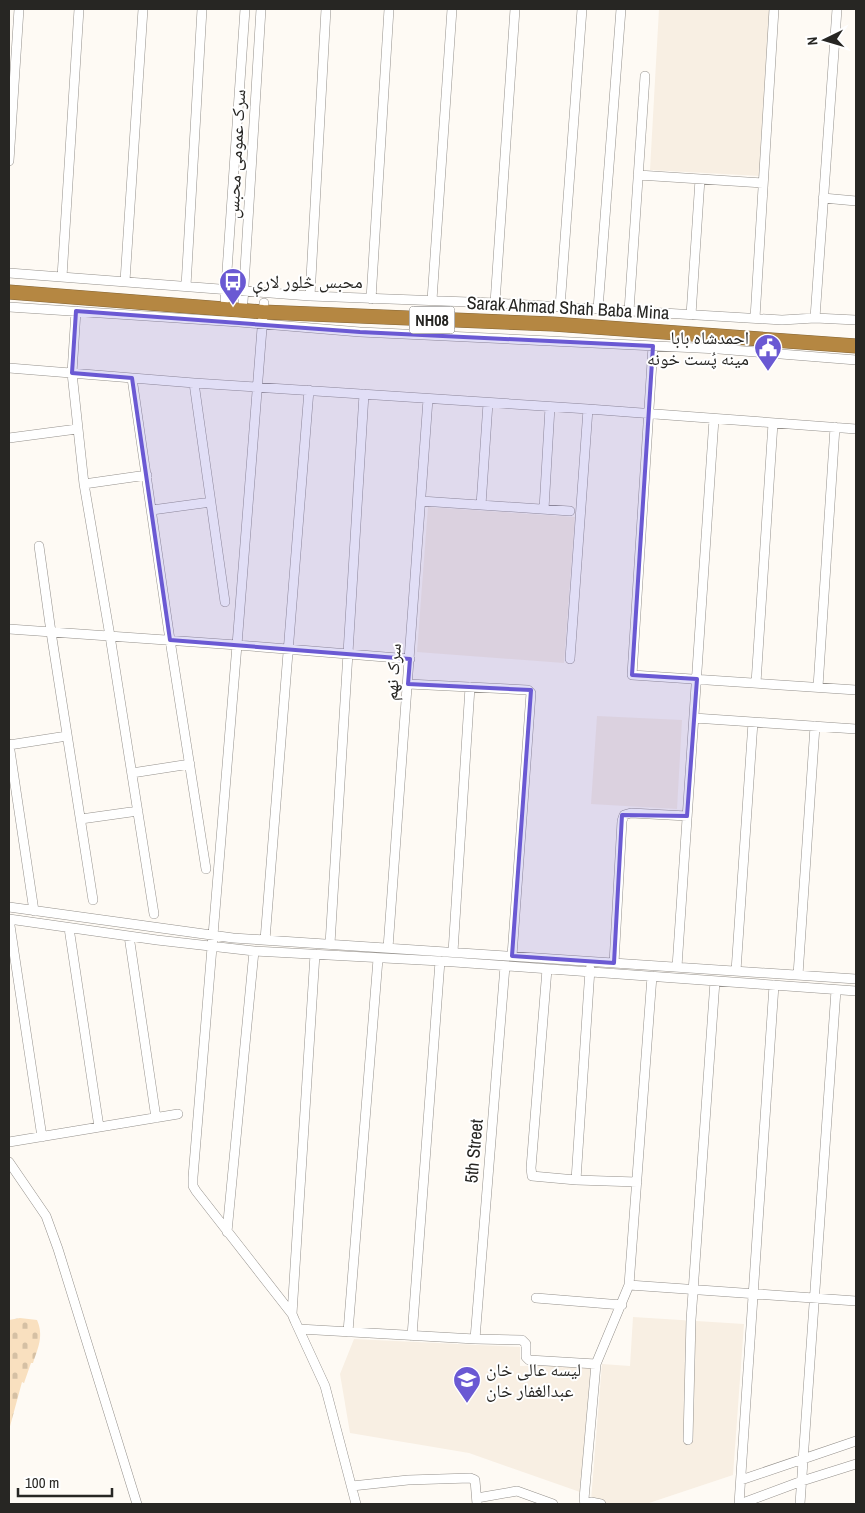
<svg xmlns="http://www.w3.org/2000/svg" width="865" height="1513" font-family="'Archivo Narrow','Noto Naskh Arabic',sans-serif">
  <defs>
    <pattern id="cemetery-stones" width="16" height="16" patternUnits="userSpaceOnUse" patternTransform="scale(1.25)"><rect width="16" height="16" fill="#f9e0bf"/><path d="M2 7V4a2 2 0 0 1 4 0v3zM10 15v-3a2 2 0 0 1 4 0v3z" fill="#d5c0a4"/></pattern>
  </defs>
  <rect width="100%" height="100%" fill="#fefaf4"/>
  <!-- built -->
  <path fill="#f8efe3" d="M659,9h111l-10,167 -110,-6z
    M428,507l147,10 -11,146 -147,-11z
    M597,716l85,4 -5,89 -86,-5z
    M633,1317l111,7 -11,151 -87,29h-42l-13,-4 11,-136 28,2z
    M354,1339l166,8v19l72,-2 -12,128 -111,-39 -119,-20 -10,-59z"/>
  <!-- cemetery -->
  <path fill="url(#cemetery-stones)" d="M20,1318l17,2c7,16 1,28 -4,43h-2l-7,20 -2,-1 -13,48v-110z"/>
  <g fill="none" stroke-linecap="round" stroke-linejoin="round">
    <defs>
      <path id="minor" d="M9,161l10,-152
        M638,175l125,8
        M823,198l33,3
        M9,273l301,23 185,7 287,17 33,-2 41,2
        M62,277l17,-268
        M125,281l18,-272
        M186,286l16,-277
        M310,296l16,-287
        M371,299l18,-290
        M225,300l20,-291
        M432,300l20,-291
        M243,302l18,-293
        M264,303l-27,342 -44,532v9l3,5 96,123 3,7 30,65 31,118
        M495,303l20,-294
        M9,307l230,15 121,10 359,17 137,11
        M560,307l22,-298
        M598,309l23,-300
        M76,311l-4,62 12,111 26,152 44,278
        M629,311l16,-235
        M691,315l9,-136
        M755,318l19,-309
        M815,318l22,-309
        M653,346l-21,329 224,15
        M9,368l185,15 394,26 268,20
        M132,378l38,262 36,229
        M194,383l31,219
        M9,438l68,-9
        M84,484l63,-9
        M421,501l149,10
        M481,505l7,-102
        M544,509l6,-102
        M152,510l59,-8
        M39,546l12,86 42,268
        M9,629l228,16 173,14
        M570,659l18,-250
        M756,683l17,-260
        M408,684l120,6 3,3 -19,263
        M818,687l17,-260
        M694,718l162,11
        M9,744l25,167
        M9,745l58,-9
        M132,773l58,-9
        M81,819l57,-8
        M9,907l224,31 623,41
        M9,919l148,21 97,11 186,10 416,30
        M9,919l33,218
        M69,928l30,199
        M129,936l27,182
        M265,940l44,-550
        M330,944l34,-550
        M388,948l40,-549
        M453,952l17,-265
        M614,963l8,-142 2,-6 7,-2 56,3
        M677,967l37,-548
        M547,969l-16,199 1,8 44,4 61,2
        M736,971l17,-249
        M798,975l17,-249
        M9,1142l169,-28
        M9,1162l37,54 12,33 79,255
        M576,1180l14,-211
        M227,1232l27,-281
        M629,1285l227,16
        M536,1298l86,7
        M292,1314l23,-360
        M299,1329l176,10 47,1 4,4v13l3,3 67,4 33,-79 23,-309
        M348,1332l30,-373
        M412,1336l28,-375
        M475,1339l30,-373
        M596,1364l-12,135 1,5 6,-2 10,2
        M688,1440l3,-120 24,-339
        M741,1480l115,-39
        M352,1486l56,-6 62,-2 5,2 2,24
        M477,1498l40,-7 36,13
        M739,1504l35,-519
        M740,1504l62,-23 54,-17
        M800,1504l36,-514"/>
      <path id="highway" d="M9,292l254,20 290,12 303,22"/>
    </defs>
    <!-- minor casing -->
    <use href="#minor" stroke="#95918c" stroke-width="10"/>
    <!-- highway casing -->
    <use href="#highway" stroke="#836537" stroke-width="15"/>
    <!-- minor -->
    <use href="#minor" stroke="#fff" stroke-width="9"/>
    <!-- highway -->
    <use href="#highway" stroke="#b58742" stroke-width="14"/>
  </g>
  <!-- marked area -->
  <path fill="#6a59d3" fill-opacity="0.2" stroke="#6a59d3" stroke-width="4" stroke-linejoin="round" d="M76,311l284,21 293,14 -21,329 65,4 -10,137 -65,-1 -8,148 -102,-7 19,-266 -123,-6 2,-25 -240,-19 -38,-262 -60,-5z"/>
  <!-- icons -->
  <defs>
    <symbol id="bus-pin" viewBox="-11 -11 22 30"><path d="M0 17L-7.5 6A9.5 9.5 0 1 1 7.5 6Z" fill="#6a59d3" stroke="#fff"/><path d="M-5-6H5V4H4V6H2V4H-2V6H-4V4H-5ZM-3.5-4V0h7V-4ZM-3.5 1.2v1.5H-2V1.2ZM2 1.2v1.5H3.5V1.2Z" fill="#fff"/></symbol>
    <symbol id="civic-pin" viewBox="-11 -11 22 30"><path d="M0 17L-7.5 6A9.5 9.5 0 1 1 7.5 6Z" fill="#6a59d3" stroke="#fff"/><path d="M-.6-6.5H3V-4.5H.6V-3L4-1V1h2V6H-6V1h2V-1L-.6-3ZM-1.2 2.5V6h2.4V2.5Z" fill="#fff"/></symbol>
    <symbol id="school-pin" viewBox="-11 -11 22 30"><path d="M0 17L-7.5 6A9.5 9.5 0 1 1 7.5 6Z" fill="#6a59d3" stroke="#fff"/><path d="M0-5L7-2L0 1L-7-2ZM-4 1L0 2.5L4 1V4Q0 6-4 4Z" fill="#fff"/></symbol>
  </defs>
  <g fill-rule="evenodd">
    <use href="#bus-pin" x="217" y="266" width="32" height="43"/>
    <use href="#civic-pin" x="752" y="332" width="32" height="43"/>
    <use href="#school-pin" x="451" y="1364" width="32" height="43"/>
  </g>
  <g text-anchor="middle" stroke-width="4" stroke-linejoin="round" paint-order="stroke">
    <!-- shield labels -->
    <rect fill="#fff" stroke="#686765" stroke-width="1" x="409.5" y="306.5" width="45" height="27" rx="4"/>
    <g font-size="16" font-weight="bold" fill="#272623">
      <text x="432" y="326">NH08</text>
    </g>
    <!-- street labels -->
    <g font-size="18" fill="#272623" stroke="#fff">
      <text transform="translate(236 154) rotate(-87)" y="6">سرک عمومی محبس</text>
      <text transform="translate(568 308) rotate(3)" y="6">Sarak Ahmad Shah Baba Mina</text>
      <text transform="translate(393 672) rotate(-86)" y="6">سرک نهم</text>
      <text transform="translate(474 1151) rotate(-85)" y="6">5th Street</text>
    </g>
    <!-- poi labels -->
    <g font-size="18" fill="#272623" stroke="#fff" text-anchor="start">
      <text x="252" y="288">محبس څلور لارې</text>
      <text x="749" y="344" text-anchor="end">احمدشاه بابا<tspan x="749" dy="21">مینه پُست خونه</tspan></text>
      <text x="486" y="1376">لیسه عالی خان<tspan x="486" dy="21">عبدالغفار خان</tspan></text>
    </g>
  </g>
  <!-- border -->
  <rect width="865" height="1513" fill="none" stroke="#272623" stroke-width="20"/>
  <!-- north arrow -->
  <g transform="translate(825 40) rotate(265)" stroke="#ffffff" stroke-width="4" paint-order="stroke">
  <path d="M0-4L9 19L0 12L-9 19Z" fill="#272623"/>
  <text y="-8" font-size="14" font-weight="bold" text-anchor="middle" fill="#272623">N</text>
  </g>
  <!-- scale -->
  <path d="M18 1488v8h94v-8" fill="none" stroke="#272623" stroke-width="2.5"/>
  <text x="25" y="1488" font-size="15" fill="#272623" stroke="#ffffff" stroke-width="4" paint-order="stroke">100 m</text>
</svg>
